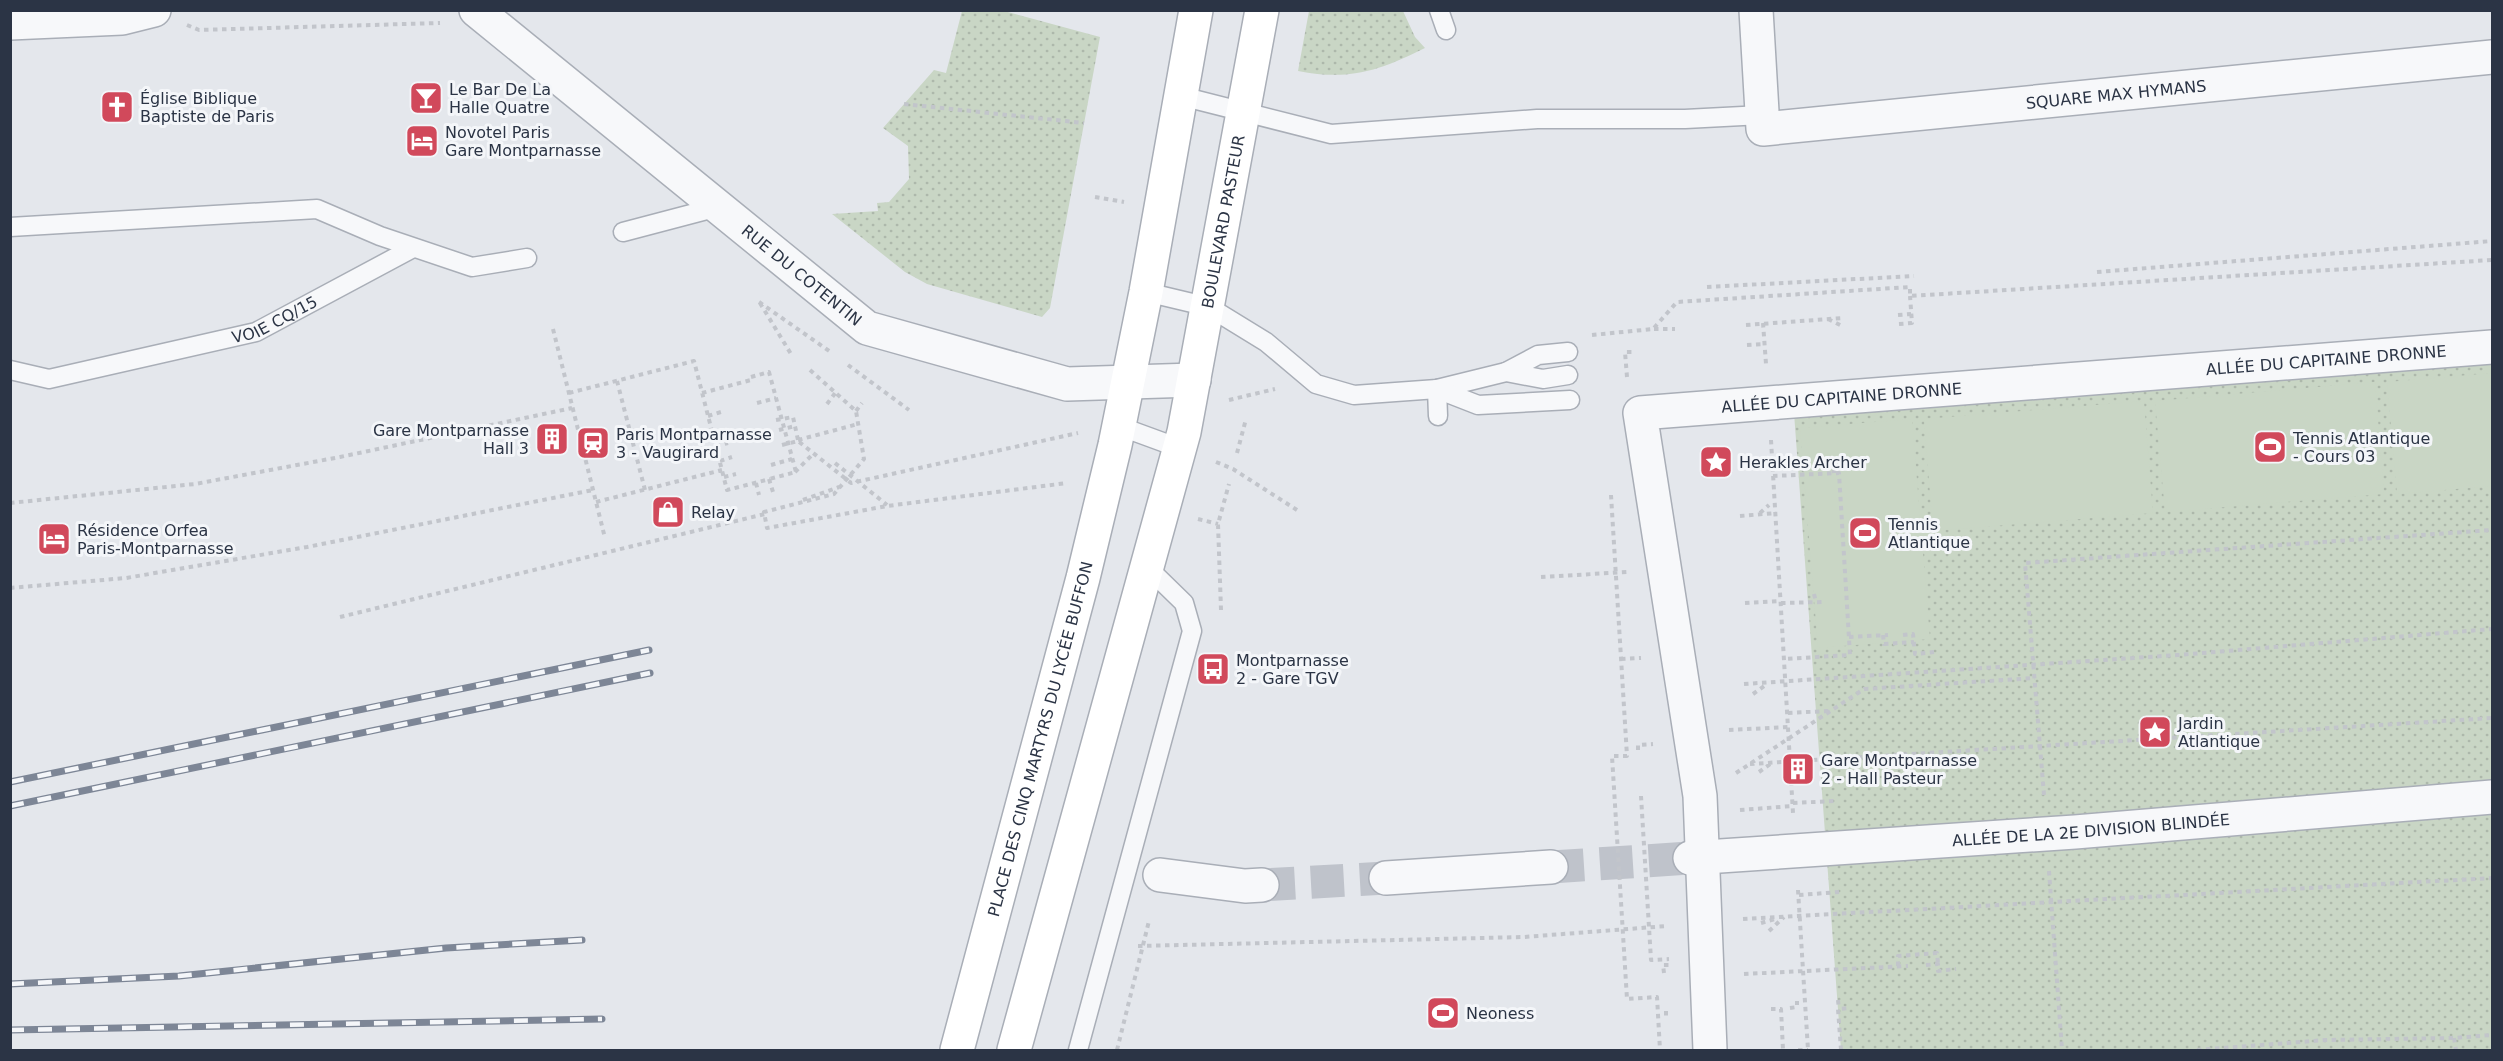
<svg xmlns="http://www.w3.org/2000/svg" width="2503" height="1061" font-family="'DejaVu Sans',sans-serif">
  <defs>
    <pattern id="grass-dots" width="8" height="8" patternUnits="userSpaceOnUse" patternTransform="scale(1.5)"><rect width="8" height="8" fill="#c9d6c5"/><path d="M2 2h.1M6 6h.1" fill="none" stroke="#adb8ab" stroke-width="1.8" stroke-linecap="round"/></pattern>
  </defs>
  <rect width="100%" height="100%" fill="#e4e7ec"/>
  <!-- grass -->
  <path fill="url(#grass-dots)" d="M962,11h42l96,26 -50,271 -8,9 -115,-33 -22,-12 -73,-58 46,-3 -1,-8 12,-1 20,-23 -1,-33 -25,-18 51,-58 12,3z
    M1309,11h94l12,26 10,11c-46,23 -76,33 -127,23z
    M2492,363v687h-651l-47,-637z"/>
  <!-- pitch -->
  <path fill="#c9d6c5" d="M2492,373v113l-95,8 -10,-112z
    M2375,382l9,112 -219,18 -10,-111z
    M2144,401l9,112 -220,18 -9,-112z
    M1912,419l18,220 -112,9 -18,-220z"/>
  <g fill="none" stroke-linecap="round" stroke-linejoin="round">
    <!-- street-tunnel -->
    <path stroke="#bfc3cb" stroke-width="33" stroke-dasharray="33 16" stroke-linecap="butt" d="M1551,867l139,-9
      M1262,885l124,-7"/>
    <defs>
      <g id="lane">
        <path d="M1439,10l7,20"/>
        <path d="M1181,96l150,38 206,-15h148l77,-4"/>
        <path d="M10,227l307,-18 63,27 92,31 55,-9"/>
        <path d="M623,232l95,-25"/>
        <path d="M1146,292l63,15 57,35 50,42 38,11 83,-6 69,-17 37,7 25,-4"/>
        <path id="s1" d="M10,370l39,9 207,-47 157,-84"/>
        <path d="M1506,372l32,-17 30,-3"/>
        <path d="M1437,389l41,16 92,-5"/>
        <path d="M1437,389l1,27"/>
        <path d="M1119,426l60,22"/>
        <path d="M1078,1050l114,-419 -8,-28 -39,-38"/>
      </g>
      <g id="street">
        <path id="s2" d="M476,10l391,318 200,56 127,-4"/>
        <path id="s3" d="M1756,10l7,119 729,-72"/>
        <path d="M10,23l112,-5 32,-8"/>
        <path id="s4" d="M1690,858l385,-26 417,-35"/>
        <path d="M1160,875l85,11 17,-1"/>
        <path d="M1386,878l165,-11"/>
        <path id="s5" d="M1710,1050l-10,-254 -60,-383 852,-66"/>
      </g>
      <g id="secondary">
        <path id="s6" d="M957,1050l126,-472 32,-133 31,-153 50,-282"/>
        <path id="s7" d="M1014,1050l170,-618 78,-422"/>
      </g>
    </defs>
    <!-- lane casing -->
    <use href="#lane" stroke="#a9aeb7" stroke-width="21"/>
    <!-- street casing -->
    <use href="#street" stroke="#a9aeb7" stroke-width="36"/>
    <!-- secondary casing -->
    <use href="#secondary" stroke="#a9aeb7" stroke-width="36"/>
    <!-- path -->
    <path stroke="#c2c5cb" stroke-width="4" stroke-dasharray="4.5 4.5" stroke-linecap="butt" d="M187,25l12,5 241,-7
      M904,104l180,19
      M1095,197l29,5
      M2097,272l395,-31
      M1707,287l207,-11
      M759,302l73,51
      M760,303l31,51
      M1898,315l13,-1
      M1828,319l16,8
      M1763,323l3,41
      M1899,324l13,-1 -2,-27
      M1746,325l97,-7
      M553,329l52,209
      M1654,329h21
      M1592,335l61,-6 24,-27 233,-15v9l582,-36
      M1747,345l17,-1
      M848,365l61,45
      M810,370l46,41 8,48 -30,35 -70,18 3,16 120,-22 180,-23
      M751,377l18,-5 27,100 -27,7
      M1627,377l-2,-25h8
      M617,381l28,109
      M569,393l125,-32 33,129 43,-11
      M702,393l49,-13
      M1229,400l46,-11
      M757,403l19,-5
      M827,404l9,-12
      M856,411l6,-8
      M708,416l13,-4
      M776,420l17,-3 5,23
      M779,430l16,-4
      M713,435l12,-3
      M798,440l60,-16
      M1771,440l22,373
      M782,445l16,-4 53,42 227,-50
      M716,446l12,-3
      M1237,453l9,-34
      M720,461l12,-4
      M1833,461l1,12
      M1216,462l17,7 64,41
      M835,463l52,42
      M771,465l21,-6
      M795,472l19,-19
      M1773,476l66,-3 11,182 -66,4
      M724,477l12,-3
      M769,479l4,13
      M756,483l3,12
      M1611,495l16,261h-15l15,243 30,-2 3,53
      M803,500l36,-13
      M596,502l126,-32
      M10,503l185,-19 145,-27 232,-49
      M1760,513l9,-8
      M1740,516l36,-3
      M1198,519l20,5
      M1541,577l86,-5
      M10,588l116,-10 181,-31 286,-57
      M1814,594l2,8
      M1745,603l35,-2
      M1781,603l42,-1
      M1221,610l-3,-86 11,-40
      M340,617l425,-103
      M1883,635l1,9 30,-2
      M1903,635l10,-1 2,20 19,-2
      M1849,637l39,-2
      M1621,659l20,-1
      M1744,684l434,-29 314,-26
      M1753,694l14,-10
      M1788,713l40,-2
      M1729,730l59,-3
      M1638,750v-5l15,-1
      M1750,764l742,-46
      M1759,772l14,-10
      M1736,773l128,-84 171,-11
      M2044,795l-19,-232 467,-33
      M1641,796l10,164 18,-1
      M1793,803l41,-2
      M1740,810l53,-4
      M2049,871l13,179
      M1798,890l10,160
      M1799,895l40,-3
      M1743,919l749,-41
      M1761,923l14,-4
      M1769,931l15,-14
      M1138,946l386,-9 143,-11
      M1926,965l12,-1v7l18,-2
      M1898,966v-10l39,-3 1,11
      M1664,973l-1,-8h7
      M1744,974l164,-8
      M1838,1000l1,9
      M1790,1008l7,-1v-6
      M1771,1009h10l2,41
      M1666,1011v6
      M2454,1038l2,12
      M1117,1050l32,-129
      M1798,1050h10
      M1841,1050l-3,-41 11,-1
      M2197,1050l129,-10 128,-2 38,-3"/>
    <!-- lane -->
    <use href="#lane" stroke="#f7f8fa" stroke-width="18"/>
    <!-- street -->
    <use href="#street" stroke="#f7f8fa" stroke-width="33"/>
    <!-- secondary -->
    <use href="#secondary" stroke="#fff" stroke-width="33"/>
    <defs>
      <path id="rail" d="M10,782l639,-132
        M10,806l640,-133
        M10,984l169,-8 267,-28 136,-8
        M10,1030l592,-11"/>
    </defs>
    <!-- rail casing -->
    <use href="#rail" stroke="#7d8696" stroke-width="7"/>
    <!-- rail -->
    <use href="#rail" stroke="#f4f6f9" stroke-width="4.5" stroke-dasharray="14" stroke-linecap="butt"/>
  </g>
  <!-- icons -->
  <defs>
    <symbol id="bar-square" viewBox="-11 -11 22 22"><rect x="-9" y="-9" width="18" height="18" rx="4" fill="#d1495b" stroke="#f4f6f9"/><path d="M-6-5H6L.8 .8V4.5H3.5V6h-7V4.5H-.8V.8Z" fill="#fff"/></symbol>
    <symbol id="church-square" viewBox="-11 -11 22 22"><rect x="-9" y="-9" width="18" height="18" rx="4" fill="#d1495b" stroke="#f4f6f9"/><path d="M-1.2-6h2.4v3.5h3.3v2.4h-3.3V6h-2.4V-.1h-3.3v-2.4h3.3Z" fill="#fff"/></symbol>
    <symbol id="hotel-square" viewBox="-11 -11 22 22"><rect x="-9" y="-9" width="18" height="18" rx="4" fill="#d1495b" stroke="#f4f6f9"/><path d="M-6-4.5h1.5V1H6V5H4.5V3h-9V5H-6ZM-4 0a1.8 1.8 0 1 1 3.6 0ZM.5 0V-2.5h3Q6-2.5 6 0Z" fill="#fff"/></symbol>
    <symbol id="building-square" viewBox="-11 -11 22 22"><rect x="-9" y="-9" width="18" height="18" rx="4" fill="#d1495b" stroke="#f4f6f9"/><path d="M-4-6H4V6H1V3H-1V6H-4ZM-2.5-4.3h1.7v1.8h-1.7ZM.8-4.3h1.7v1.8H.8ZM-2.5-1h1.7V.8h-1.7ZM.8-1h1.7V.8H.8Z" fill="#fff"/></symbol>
    <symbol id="station-square" viewBox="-11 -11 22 22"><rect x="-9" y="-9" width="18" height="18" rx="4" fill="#d1495b" stroke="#f4f6f9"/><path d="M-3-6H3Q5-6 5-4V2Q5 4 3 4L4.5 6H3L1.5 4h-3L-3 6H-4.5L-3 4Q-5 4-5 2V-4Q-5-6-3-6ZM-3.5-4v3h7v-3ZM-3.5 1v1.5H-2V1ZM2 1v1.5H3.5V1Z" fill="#fff"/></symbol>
    <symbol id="stadium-square" viewBox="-11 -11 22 22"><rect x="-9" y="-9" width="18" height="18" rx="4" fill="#d1495b" stroke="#f4f6f9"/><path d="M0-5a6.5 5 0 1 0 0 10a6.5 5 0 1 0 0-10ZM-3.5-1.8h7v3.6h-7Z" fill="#fff"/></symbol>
    <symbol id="sight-square" viewBox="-11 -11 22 22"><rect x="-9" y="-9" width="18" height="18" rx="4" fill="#d1495b" stroke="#f4f6f9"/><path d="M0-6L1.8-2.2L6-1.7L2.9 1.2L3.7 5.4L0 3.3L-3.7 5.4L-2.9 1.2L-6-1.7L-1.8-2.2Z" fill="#fff"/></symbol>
    <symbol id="shop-square" viewBox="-11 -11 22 22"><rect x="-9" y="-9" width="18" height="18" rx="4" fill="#d1495b" stroke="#f4f6f9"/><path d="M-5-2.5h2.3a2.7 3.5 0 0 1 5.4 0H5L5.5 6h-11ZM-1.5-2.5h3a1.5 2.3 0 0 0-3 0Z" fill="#fff"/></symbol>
    <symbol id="bus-square" viewBox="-11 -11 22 22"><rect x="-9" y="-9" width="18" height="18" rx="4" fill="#d1495b" stroke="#f4f6f9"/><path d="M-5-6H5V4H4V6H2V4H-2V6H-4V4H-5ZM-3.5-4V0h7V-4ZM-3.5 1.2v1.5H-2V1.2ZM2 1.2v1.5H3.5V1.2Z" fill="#fff"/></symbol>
  </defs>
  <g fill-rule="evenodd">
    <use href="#bar-square" x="407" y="79" width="38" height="38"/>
    <use href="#church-square" x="98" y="88" width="38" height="38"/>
    <use href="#hotel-square" x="403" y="122" width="38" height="38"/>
    <use href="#building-square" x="533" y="420" width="38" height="38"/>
    <use href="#station-square" x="574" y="424" width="38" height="38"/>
    <use href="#stadium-square" x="2251" y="428" width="38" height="38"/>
    <use href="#sight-square" x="1697" y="443" width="38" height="38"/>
    <use href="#shop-square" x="649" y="493" width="38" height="38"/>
    <use href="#stadium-square" x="1846" y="514" width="38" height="38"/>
    <use href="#hotel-square" x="35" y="520" width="38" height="38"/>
    <use href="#bus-square" x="1194" y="650" width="38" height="38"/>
    <use href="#sight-square" x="2136" y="713" width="38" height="38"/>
    <use href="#building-square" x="1779" y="750" width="38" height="38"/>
    <use href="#stadium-square" x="1424" y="994" width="38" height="38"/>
  </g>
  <g text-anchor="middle" stroke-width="6" stroke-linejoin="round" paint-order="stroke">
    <!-- poi labels -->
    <g font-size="16" fill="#2b3445" stroke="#f4f6f9" text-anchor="start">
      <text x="449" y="95">Le Bar De La<tspan x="449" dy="18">Halle Quatre</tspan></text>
      <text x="140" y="104">Église Biblique<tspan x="140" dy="18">Baptiste de Paris</tspan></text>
      <text x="445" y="138">Novotel Paris<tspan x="445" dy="18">Gare Montparnasse</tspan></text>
      <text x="529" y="436" text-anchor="end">Gare Montparnasse<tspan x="529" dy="18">Hall 3</tspan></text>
      <text x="616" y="440">Paris Montparnasse<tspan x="616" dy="18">3 - Vaugirard</tspan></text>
      <text x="2293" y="444">Tennis Atlantique<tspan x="2293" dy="18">- Cours 03</tspan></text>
      <text x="1739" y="468">Herakles Archer</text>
      <text x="691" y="518">Relay</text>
      <text x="1888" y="530">Tennis<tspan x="1888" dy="18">Atlantique</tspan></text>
      <text x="77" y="536">Résidence Orfea<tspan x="77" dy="18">Paris-Montparnasse</tspan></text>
      <text x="1236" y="666">Montparnasse<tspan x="1236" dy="18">2 - Gare TGV</tspan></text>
      <text x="2178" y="729">Jardin<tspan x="2178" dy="18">Atlantique</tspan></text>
      <text x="1821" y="766">Gare Montparnasse<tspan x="1821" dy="18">2 - Hall Pasteur</tspan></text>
      <text x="1466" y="1019">Neoness</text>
    </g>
    <!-- street labels -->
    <g font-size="16" fill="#2b3445" stroke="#f4f6f9">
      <text dy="6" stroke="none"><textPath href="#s3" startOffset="474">SQUARE MAX HYMANS</textPath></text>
      <text dy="6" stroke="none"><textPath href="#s7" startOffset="855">BOULEVARD PASTEUR</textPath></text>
      <text dy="6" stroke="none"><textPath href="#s2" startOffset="420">RUE DU COTENTIN</textPath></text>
      <text dy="6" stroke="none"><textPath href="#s1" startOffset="274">VOIE CQ/15</textPath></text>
      <text dy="6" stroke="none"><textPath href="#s5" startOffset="1330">ALLÉE DU CAPITAINE DRONNE</textPath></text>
      <text dy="6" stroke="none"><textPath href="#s5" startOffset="844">ALLÉE DU CAPITAINE DRONNE</textPath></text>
      <text dy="6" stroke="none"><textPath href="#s6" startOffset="322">PLACE DES CINQ MARTYRS DU LYCÉE BUFFON</textPath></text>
      <text dy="6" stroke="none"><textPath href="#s4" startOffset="402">ALLÉE DE LA 2E DIVISION BLINDÉE</textPath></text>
    </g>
  </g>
  <!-- border -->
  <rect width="2503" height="1061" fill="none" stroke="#2b3445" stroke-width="24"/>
</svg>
